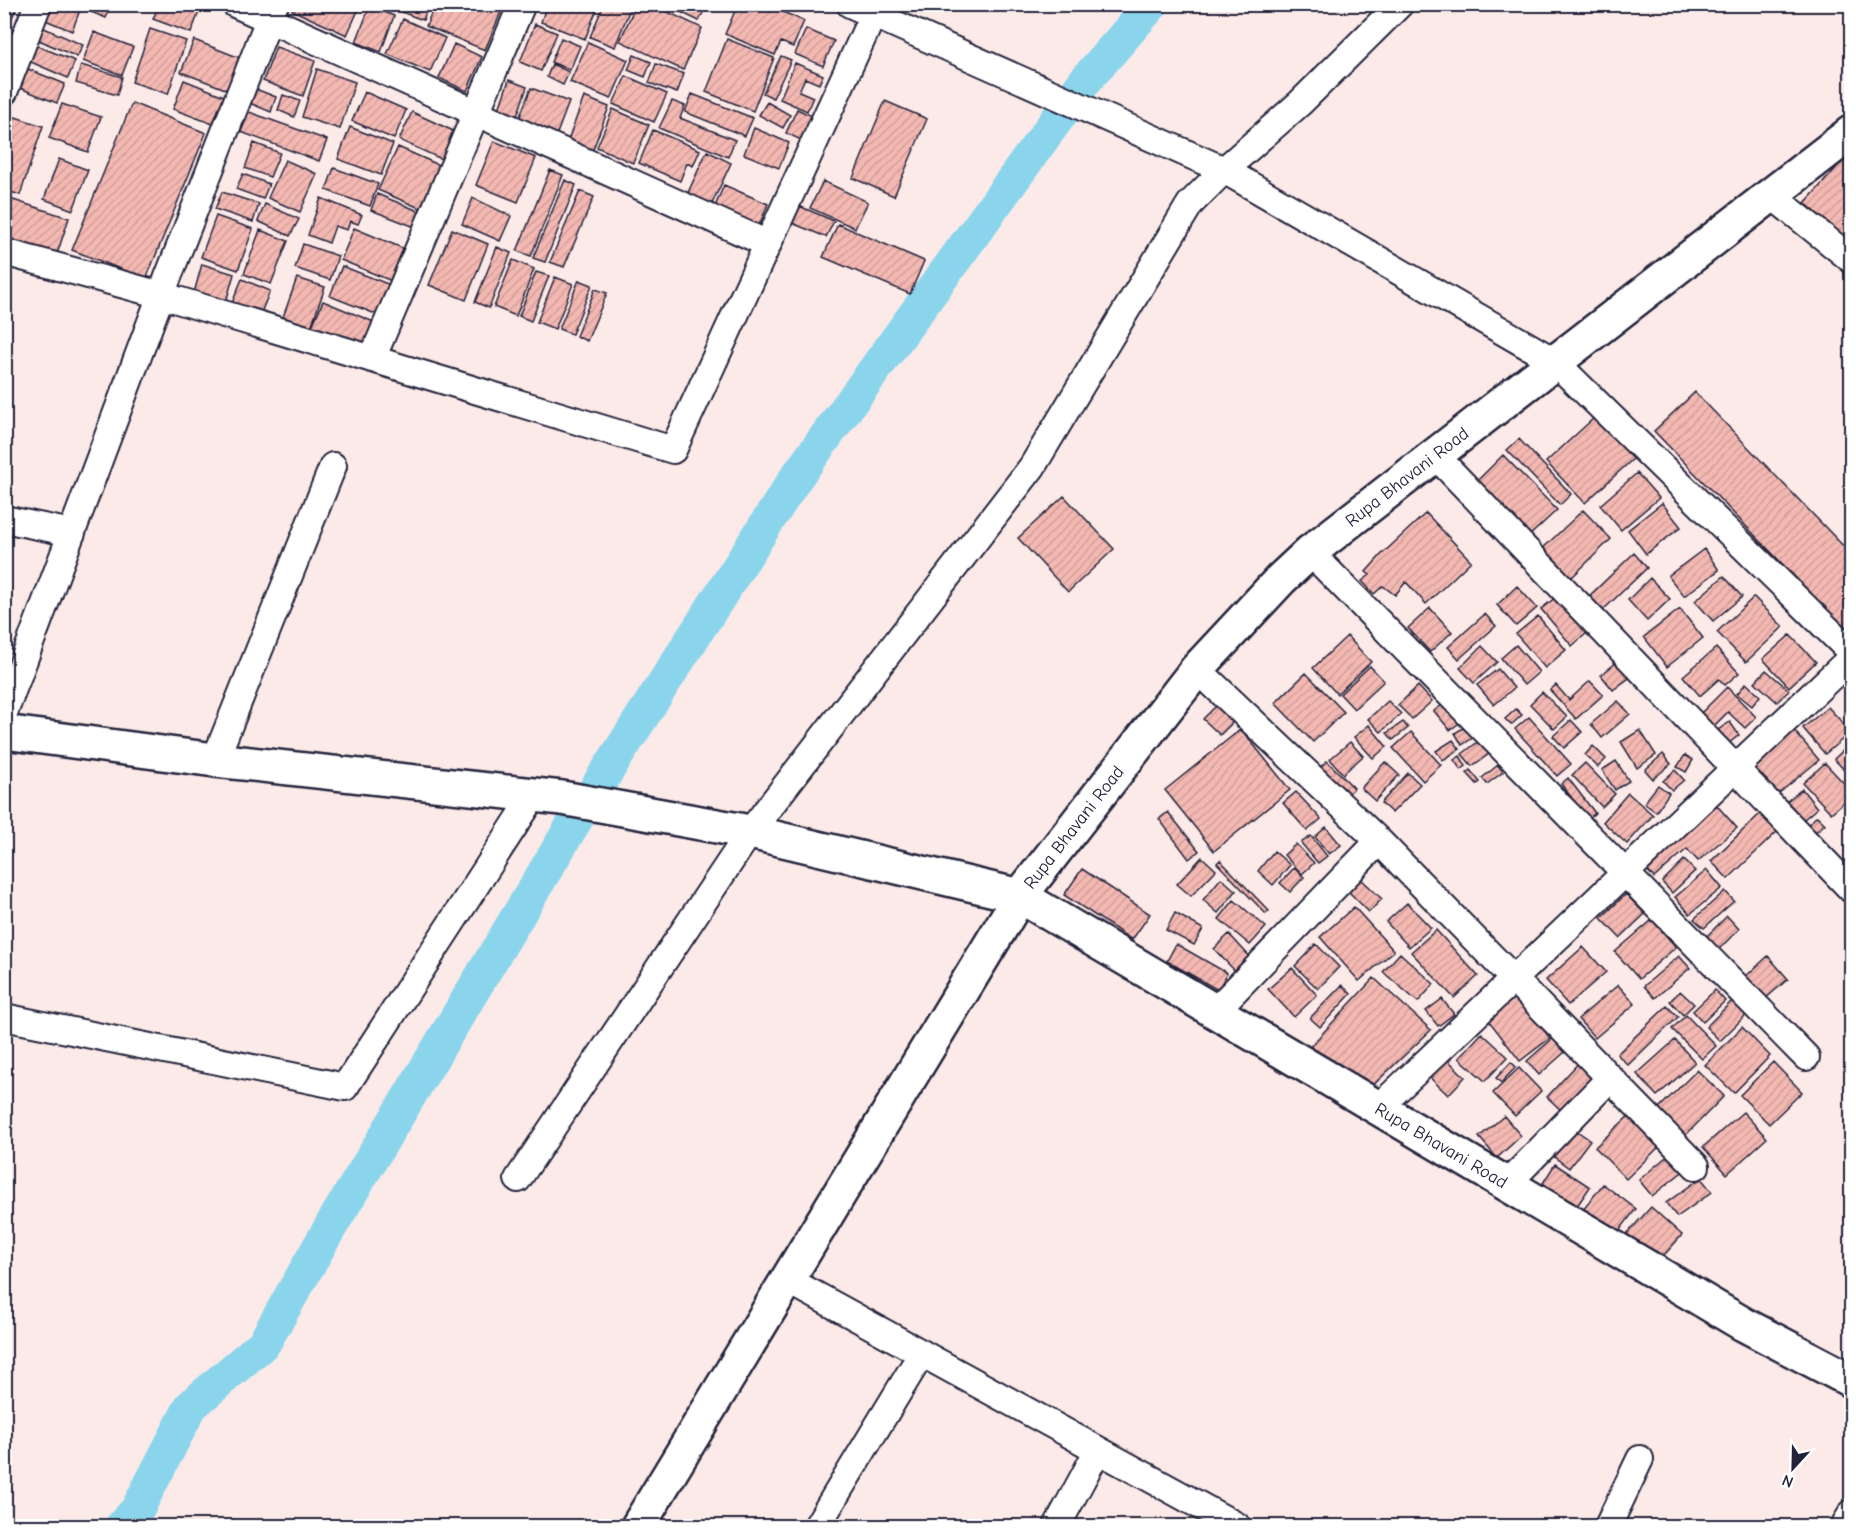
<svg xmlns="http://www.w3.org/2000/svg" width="1856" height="1531" font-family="'Comic Neue',sans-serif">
  <defs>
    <pattern id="building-hatch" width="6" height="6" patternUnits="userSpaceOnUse" patternTransform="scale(1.5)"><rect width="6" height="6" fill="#f4b8b2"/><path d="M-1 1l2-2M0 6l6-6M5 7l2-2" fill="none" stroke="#d19e9a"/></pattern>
  </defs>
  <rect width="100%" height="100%" fill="#fceae8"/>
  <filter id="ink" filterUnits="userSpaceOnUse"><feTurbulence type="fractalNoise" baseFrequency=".0167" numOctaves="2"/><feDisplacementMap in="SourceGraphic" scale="12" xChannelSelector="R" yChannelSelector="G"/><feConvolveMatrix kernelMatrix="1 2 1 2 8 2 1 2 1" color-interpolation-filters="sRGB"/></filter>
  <g filter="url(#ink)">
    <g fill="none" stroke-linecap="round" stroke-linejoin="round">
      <!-- canal -->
      <path stroke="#8bd5ec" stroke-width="34" d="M122,1526l15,-16 54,-104 73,-63 64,-112 247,-410 220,-342 289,-397 68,-78"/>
    </g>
    <!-- building -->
    <path fill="url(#building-hatch)" stroke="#22223b" stroke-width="1.5" d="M4,4l12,5 -12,26z
      M49,4h17l14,6 -8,21 -29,-12z
      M71,4h39l-4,14z
      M159,4h43l-11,29 -38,-14z
      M294,4h67l-14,31 -55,-25z
      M380,4h49l-6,16z
      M435,4h47l19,8 -16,38 -59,-24z
      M547,4h52l-14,35 -44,-17z
      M604,4l27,2 -16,41 -25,-10z
      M636,4h15l51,24 -19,42 -63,-29z
      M664,4h43l-8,17z
      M738,4h26l40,17 -11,26 -12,-5 -6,13 -50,-21z
      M370,6l24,10 -13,36 -25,-10z
      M403,19l42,19 -15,34 -43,-18z
      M35,24l48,21 -6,12 -47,-21z
      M535,24l22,9 -16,38 -21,-9z
      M150,29l36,12 -18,53 -36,-12z
      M806,29l28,12 -11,25 -28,-12z
      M94,32l39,15 -11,28 -39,-14z
      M561,38l19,8 -10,24 -19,-8z
      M727,39l47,19 -21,53 -47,-19z
      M194,40l46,18 -12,32 -47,-18z
      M588,42l40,18 -17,39 -41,-17z
      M30,43l45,18 -7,17 -44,-19z
      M454,44l28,13 -15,34 -28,-13z
      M276,47l39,14 -12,35 -40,-15z
      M634,55l17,7 -6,15 -17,-7z
      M781,56l10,4 -18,38 -10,-5z
      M795,63l28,12 -4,9 -14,-6 -6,13 14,6 -6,14 -27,-12z
      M552,64l17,8 -6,13 -16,-8z
      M656,64l28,10 -7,19 -28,-10z
      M81,65l41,12 -5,18 -41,-12z
      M23,67l42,17 -8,19 -42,-17z
      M317,69l38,13 -15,47 -38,-12z
      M626,76l41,18 -13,28 -41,-18z
      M184,80l40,16 -11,28 -40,-15z
      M509,80l18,7 -11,32 -18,-7z
      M253,88l23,9 -5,15 -24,-10z
      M531,88l38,14 -16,42 -38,-15z
      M365,92l41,18 -12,29 -42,-18z
      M692,94l61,24 -8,18 -60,-24z
      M283,95l17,6 -6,16 -16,-7z
      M584,97l25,10 -17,45 -25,-9z
      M672,101l13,5 -5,12 55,22 -7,17 -69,-29z
      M885,101l42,18 -33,77 -41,-18z
      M767,102l23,13 -7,13 -24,-13z
      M132,103l74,30 -60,146 -74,-29z
      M62,104l39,13 -13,35 -39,-14z
      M613,109l36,16 -16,38 -36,-16z
      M797,109l15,7 -11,24 -15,-7z
      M249,112l78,28 -8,21 -78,-29z
      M412,112l48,22 -12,28 -49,-22z
      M9,115l34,11 -23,69 -16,-5v-62z
      M350,127l43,17 -12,31 -43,-16z
      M754,128l35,15 -10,25 -35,-14z
      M653,130l47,20 -7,16 -6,-3 -7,18 -41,-18z
      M494,141l42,17 -18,44 -42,-17z
      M254,143l26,10 -10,24 -25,-9z
      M398,147l43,19 -19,43 -44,-19z
      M1852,150v94l-47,-41z
      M707,151l24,12 -21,45 -24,-11z
      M59,159l29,11 -15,40 -29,-11z
      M285,160l32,14 -17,38 -32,-14z
      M334,168l44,16 -8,22 -44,-16z
      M550,170l13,5 -32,81 -14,-5z
      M243,174l26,10 -6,15 -27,-10z
      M565,180l11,5 -31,77 -12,-4z
      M823,181l45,21 -13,26 -45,-20z
      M724,185l44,19 -10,24 -44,-19z
      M580,191l14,6 -30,70 -14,-5z
      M222,192l37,12 -6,18 -38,-13z
      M377,194l44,18 -6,15 -44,-17z
      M4,197l65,21 -12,36 -53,-17z
      M321,198l41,17 -4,9 -8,-3 -3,9 -12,-4 -6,17 -21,-8z
      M473,198l38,18 -11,25 -38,-17z
      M265,204l34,15 -9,17 -32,-15z
      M799,206l35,15 -8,16 -34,-14z
      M216,216l37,13 -15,41 -37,-13z
      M838,224l86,37 -14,33 -87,-37z
      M354,228l53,22 -13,32 -53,-22z
      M452,229l36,15 -22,56 -37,-15z
      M260,230l28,11 -17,43 -27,-10z
      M303,244l35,12 -8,24 -35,-12z
      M497,247l14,6 -22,55 -14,-6z
      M513,260l21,9 -18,47 -22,-9z
      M202,264l32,10 -8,28 -32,-9z
      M342,266l48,19 -12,30 -48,-19z
      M536,272l13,4 -18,45 -12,-5z
      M555,277l18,7 -18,45 -18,-7z
      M297,278l28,9 -15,43 -28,-10z
      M242,279l28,12 -10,24 -28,-12z
      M579,280l13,5 -20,49 -13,-5z
      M595,289l12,4 -20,48 -11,-5z
      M323,301l58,24 -12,30 -59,-24z
      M1695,392l157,163v81l-198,-205z
      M1595,417l39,41 -49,45 -39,-41z
      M1519,439l52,55 -11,11 -53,-55z
      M1503,455l54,55 -31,29 -53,-54z
      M1637,473l22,25 -38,32 -21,-25z
      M1064,496l50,53 -46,43 -50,-54z
      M1662,503l19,24 -35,27 -18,-24z
      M1583,510l28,29 -43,42 -29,-29z
      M1426,513l45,48 -45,43 -20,-22 -11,13 -12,-9 -9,8 -12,-13 8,-6 -4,-3 15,-17z
      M1704,549l15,21 -35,26 -16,-20z
      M1634,553l13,15 -46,44 -14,-14z
      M1724,576l18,21 -29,24 -18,-20z
      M1650,578l20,21 -23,22 -19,-21z
      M1517,586l20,22 -21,18 -19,-21z
      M1556,597l31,36 -15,13 -31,-37z
      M1754,597l29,30 -37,35 -29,-30z
      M1430,608l22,24 -22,20 -22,-24z
      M1680,609l23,29 -36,29 -23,-30z
      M1485,614l11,12 -37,33 -11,-12z
      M1538,616l28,34 -21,18 -29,-34z
      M1790,635l26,27 -27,25 -26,-28z
      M1347,636l24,26 -34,32 -24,-26z
      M1516,645l23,27 -15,13 -23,-27z
      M1482,646l15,16 -23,21 -14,-15z
      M1716,648l23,25 -14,12 -6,-6 -19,17 -17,-20z
      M1617,662l12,16 -16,12 -12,-15z
      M1370,666l14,15 -30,28 -14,-15z
      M1498,669l16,19 -20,17 -17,-20z
      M1766,670l23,20 -12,12 -22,-20z
      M1306,673l38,39 -31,30 -38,-39z
      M1590,681l13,14 -27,24 -26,-29 6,-5 13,15z
      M1746,683l14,13 -8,10 -15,-12z
      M1418,686l14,15 -20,18 -14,-14z
      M1727,687l29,30 -11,11 -17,-16 -15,15 -13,-13z
      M1542,692l25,25 -13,12 -24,-25z
      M1388,701l13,13 -20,18 -13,-13z
      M1618,701l12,13 -28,24 -11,-14z
      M1220,702l17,16 -17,17 -17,-16z
      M1446,702l16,19 -12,9 -16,-19z
      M1828,707l23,25 -26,22 -22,-26z
      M1516,709l6,6 -11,10 -6,-6z
      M1529,717l42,47 -14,12 -42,-47z
      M1571,720l11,12 -18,16 -11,-12z
      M1403,722l5,6 -15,12 -6,-7z
      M1730,722l9,13 -11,9 -10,-14z
      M1369,725l18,22 -14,11 -19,-21z
      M1466,726l8,11 -12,8 -7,-12z
      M1791,727l28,33 -41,34 -28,-32z
      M1241,729l49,61 -76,61 -49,-61z
      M1640,730l16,25 -19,13 -16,-26z
      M1411,732l30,33 -18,16 -30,-33z
      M1453,740l7,9 -17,11 -7,-9z
      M1479,741l10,13 -17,12 -10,-12z
      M1350,742l13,14 -20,18 -13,-15z
      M1852,742v36l-18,-19z
      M1593,746l13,13 -8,8 -13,-12z
      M1663,754l8,10 -18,15 -8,-9z
      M1685,755l8,5 -7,12 -9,-5z
      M1460,756l6,10 -5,4 -7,-10z
      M1327,761l27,27 -13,13 -27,-28z
      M1616,761l13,20 -14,9 -13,-20z
      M1385,762l14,13 -24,26 -14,-13z
      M1585,763l30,31 -13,13 -30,-32z
      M1825,763l27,29v3l-21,18 -28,-30z
      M1498,765l5,7 -16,12 -5,-6z
      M1470,770l10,12 -3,2 -10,-11z
      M1675,770l9,10 -12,10 -9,-9z
      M1408,773l12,11 -28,29 -11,-10z
      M1568,778l27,35 -7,6 -27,-35z
      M1658,785l11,8 -13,19 -12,-9z
      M1802,789l15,19 -14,12 -16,-19z
      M1296,792l25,27 -14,12 -24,-28z
      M1628,793l25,22 -26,29 -24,-22z
      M1712,800l25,28 -39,33 -11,-12 -33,29 -13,-15z
      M1764,810l17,18 -53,51 -17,-18z
      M1168,812l31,39 -10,8 -30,-40z
      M1817,816l8,8 -14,12 -7,-8z
      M1326,827l15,18 -12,9 -14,-17z
      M1311,836l16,20 -9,7 -17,-20z
      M1296,844l18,19 -12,11 -18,-19z
      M1274,851l16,14 -17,20 -15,-14z
      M1202,857l14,13 -25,26 -14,-12z
      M1220,860l49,51 -3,3 -49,-51z
      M1684,860l11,11 -23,22 -10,-11z
      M1294,868l10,9 -14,15 -10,-9z
      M1082,869l68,45 -18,26 -68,-45z
      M1707,870l15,18 -32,26 -15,-17z
      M1358,876l24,23 -13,13 -23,-23z
      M1221,878l15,13 -18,22 -15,-13z
      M1725,891l9,10 -30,27 -10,-9z
      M1626,894l19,20 -25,24 -19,-20z
      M1234,900l32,27 -16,18 -31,-26z
      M1407,903l24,25 -22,19 -23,-25z
      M1354,907l40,44 -35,30 -39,-44z
      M1175,913l28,16 -9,16 -28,-15z
      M1727,916l12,13 -25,25 -13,-12z
      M1652,920l24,27 -37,32 -24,-27z
      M1436,930l42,46 -24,22 -43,-46z
      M1229,934l21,23 -15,14 -21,-22z
      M1176,944l51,29 -9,17 -51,-29z
      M1316,944l23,23 -21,22 -23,-23z
      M1583,947l23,25 -38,33 -22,-25z
      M1400,953l34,31 -16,18 -35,-30z
      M1679,956l11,12 -35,30 -11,-12z
      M1768,956l20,23 -24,21 -20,-22z
      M1292,968l25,27 -23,22 -26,-28z
      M1374,978l57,52 -63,60 -62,-39z
      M1342,985l9,9 -31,33 -10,-9z
      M1618,985l17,19 -40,34 -17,-19z
      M1715,990l10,11 -22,21 -10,-11z
      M1680,991l14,13 -11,11 -13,-14z
      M1515,994l35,44 -30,23 -34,-44z
      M1442,999l12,15 -16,12 -12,-15z
      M1734,999l14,14 -28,28 -14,-14z
      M1667,1006l11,11 -50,48 -11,-11z
      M1686,1015l30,31 -14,13 -30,-30z
      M1742,1027l28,29 -36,37 -29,-28z
      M1482,1033l26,24 -23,24 -26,-23z
      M1553,1038l12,14 -26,23 -12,-14z
      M1675,1040l20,22 -38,34 -20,-22z
      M1442,1054l23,23 -17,18 -24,-23z
      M1583,1058l17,15 -37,39 -16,-15z
      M1511,1062l5,5 -15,16 -5,-5z
      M1773,1062l29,30 -33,32 -29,-29z
      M1519,1068l22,23 -26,25 -22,-23z
      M1697,1070l27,26 -42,43 -27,-27z
      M1743,1112l24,26 -40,36 -24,-27z
      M1632,1113l30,31 -36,35 -31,-32z
      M1504,1116l17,20 -24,22 -18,-21z
      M1574,1129l16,11 -21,28 -16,-12z
      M1672,1152l14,17 -34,27 -13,-16z
      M1555,1164l35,23 -13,19 -34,-23z
      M1701,1178l11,14 -35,25 -11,-14z
      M1603,1184l33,25 -20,26 -33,-25z
      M1651,1207l31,28 -25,28 -31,-28z"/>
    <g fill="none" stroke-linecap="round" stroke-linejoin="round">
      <defs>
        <path id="street" d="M235,4l533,240
          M850,4l374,166 330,191 298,292
          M4,92l34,-88
          M1770,194l82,66
          M4,252l157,43 512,155 205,-446
          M372,359l150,-355
          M1435,455l417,435
          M4,519l68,14
          M1310,552l496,505
          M1197,669l182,172 317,325
          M4,713l157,-418 114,-291
          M215,760l118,-294
          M1215,1011l164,-170
          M4,1017l341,70 190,-293
          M1378,1108l474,-451
          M518,1179l232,-347 282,-365 158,-263 34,-34 76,-67 100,-99
          M1507,1184l103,-106
          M788,1280l449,246
          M817,1526l105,-173
          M1057,1526l41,-76
          M1608,1526l32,-67
          M1844,1526l8,-13"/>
        <g id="secondary">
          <path id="s1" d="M4,732l211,28 347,38 188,34 270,64 723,428 109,57"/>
          <path id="s2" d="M638,1526l382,-630 177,-227 84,-90 29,-27 542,-420"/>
        </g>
      </defs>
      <!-- street casing -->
      <use href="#street" stroke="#22223b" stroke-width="30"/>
      <!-- secondary casing -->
      <use href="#secondary" stroke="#22223b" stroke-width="38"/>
      <!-- street -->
      <use href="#street" stroke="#fff" stroke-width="26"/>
      <!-- secondary -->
      <use href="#secondary" stroke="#fff" stroke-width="33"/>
    </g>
  </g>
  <g text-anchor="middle" stroke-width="6" stroke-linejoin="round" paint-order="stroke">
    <!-- street labels -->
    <g font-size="18" fill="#22223b" stroke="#fff">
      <text dy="6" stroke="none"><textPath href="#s2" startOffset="1310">Rupa Bhavani Road</textPath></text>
      <text dy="6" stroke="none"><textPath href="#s2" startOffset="824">Rupa Bhavani Road</textPath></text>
      <text dy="6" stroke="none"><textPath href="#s1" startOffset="1520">Rupa Bhavani Road</textPath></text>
    </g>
  </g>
  <!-- margin -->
  <rect width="1856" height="1531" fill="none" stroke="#fff" stroke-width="24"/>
  <rect x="12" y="12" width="1832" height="1507" fill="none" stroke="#22223b" stroke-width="2" filter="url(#ink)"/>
  <!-- north arrow -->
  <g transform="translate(1793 1468) rotate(202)" stroke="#ffffff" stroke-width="4.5" paint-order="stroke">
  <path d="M0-4.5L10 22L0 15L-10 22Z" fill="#22223b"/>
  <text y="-9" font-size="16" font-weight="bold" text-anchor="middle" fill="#22223b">N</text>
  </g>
</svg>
